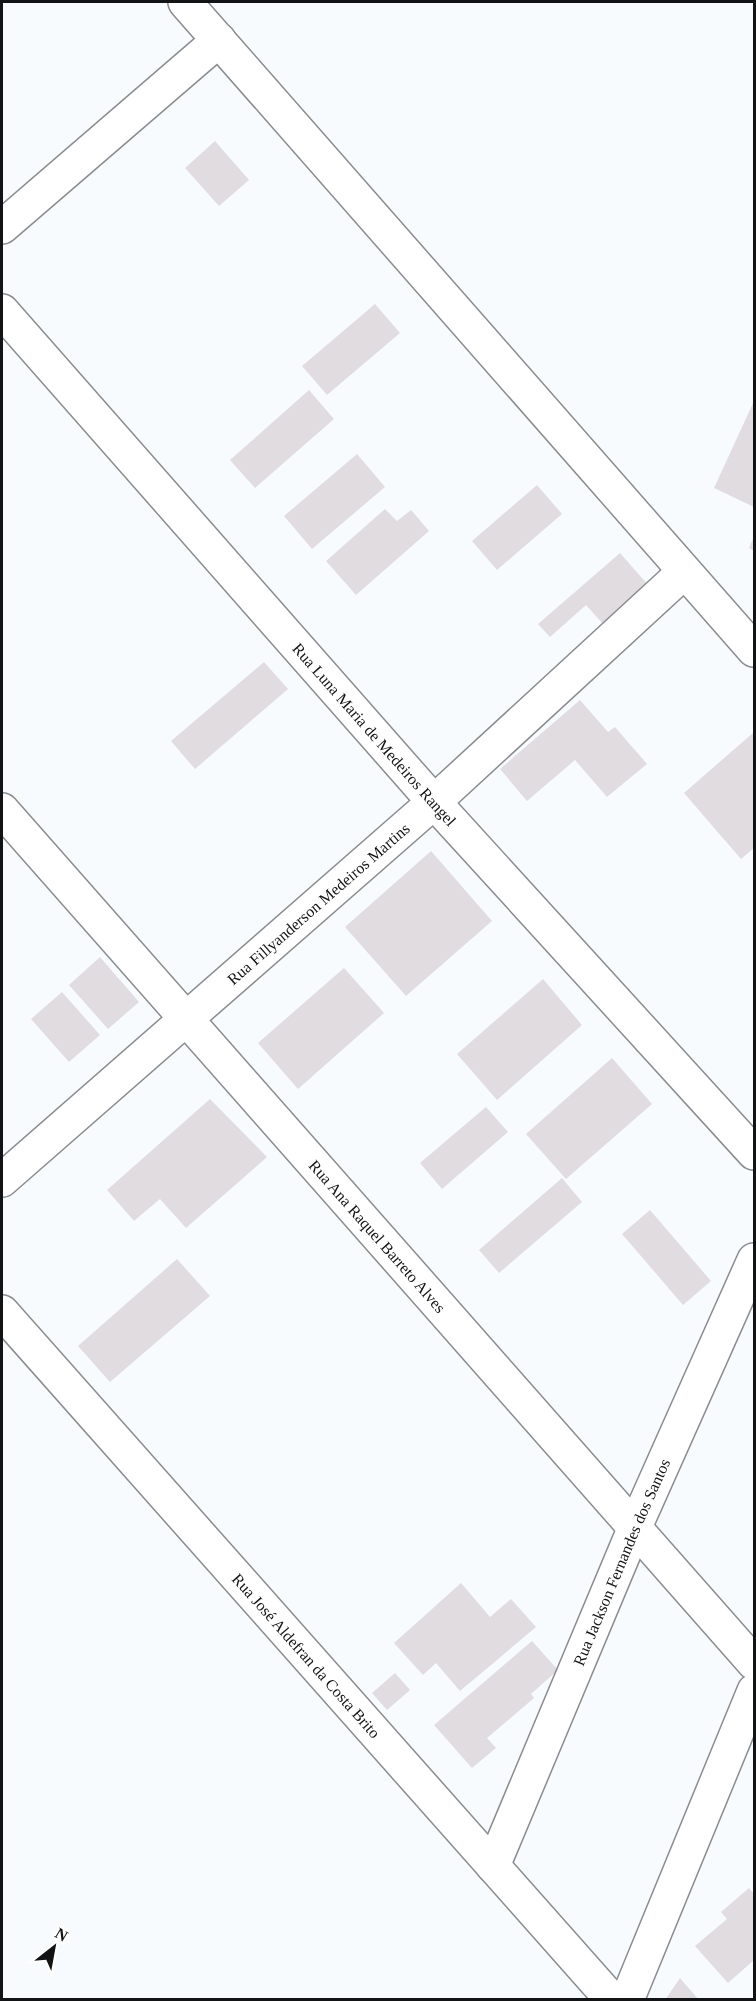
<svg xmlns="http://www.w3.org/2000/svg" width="756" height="2001" font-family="Georgia,serif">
  <rect width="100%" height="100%" fill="#f8fbfe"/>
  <!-- building -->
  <path fill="#e1dce0" d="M215,141l34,39 -30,26 -34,-38z
    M375,304l25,29 -73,62 -25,-29z
    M309,390l25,29 -79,69 -25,-28z
    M754,401v106l-40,-19z
    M357,454l28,33 -73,62 -28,-33z
    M537,485l25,29 -65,56 -25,-29z
    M385,509l12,12 14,-11 18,21 -73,64 -30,-34z
    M754,536v15l-5,-3z
    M620,553l29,33 -45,39 -18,-20 -36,32 -12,-13z
    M264,662l24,27 -93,80 -24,-28z
    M580,700l28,32 7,-5 32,37 -40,33 -32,-37 -48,41 -27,-32z
    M754,732v116l-13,11 -57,-66z
    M431,851l61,70 -86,75 -61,-69z
    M100,957l39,45 -31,27 -39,-44z
    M344,968l40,45 -86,76 -40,-46z
    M543,979l39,46 -85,75 -40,-46z
    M62,992l38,43 -31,27 -38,-43z
    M612,1058l40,46 -86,75 -40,-45z
    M210,1099l57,58 -81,71 -26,-29 -26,22 -27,-31z
    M486,1107l22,25 -66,57 -22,-26z
    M562,1178l20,24 -83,71 -20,-23z
    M650,1210l61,71 -28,24 -61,-71z
    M177,1259l33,37 -100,86 -32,-36z
    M461,1583l29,34 21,-18 25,28 -76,64 -24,-28 -13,12 -29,-32z
    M532,1641l26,29 -27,24 3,4 -47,40 9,10 -24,20 -38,-43z
    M395,1673l15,17 -23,20 -15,-17z
    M749,1888l5,6v66l-26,23 -33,-37 32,-27 -6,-7z
    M680,1978l19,22h-34z"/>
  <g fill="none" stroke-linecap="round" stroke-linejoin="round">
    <defs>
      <g id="street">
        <path d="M185,2l569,648"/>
        <path d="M2,227l217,-187"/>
        <path id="s1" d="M2,311l432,491 320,351"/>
        <path id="s2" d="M2,810l752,853"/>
        <path id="s3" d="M2,1180l432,-378 250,-230"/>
        <path id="s4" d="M2,1312l610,688"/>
        <path id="s5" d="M493,1866l142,-339 119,-267"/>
        <path d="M627,2000l127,-309"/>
      </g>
    </defs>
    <!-- street casing -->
    <use href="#street" stroke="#8a8c90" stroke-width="36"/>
    <!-- street -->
    <use href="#street" stroke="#fff" stroke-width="33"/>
  </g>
  <g text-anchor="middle" stroke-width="4.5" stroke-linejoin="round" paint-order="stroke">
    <!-- street labels -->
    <g font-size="16" fill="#121315" stroke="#fff">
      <text dy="6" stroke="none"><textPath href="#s1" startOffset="564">Rua Luna Maria de Medeiros Rangel</textPath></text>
      <text dy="6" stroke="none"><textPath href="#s3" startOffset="420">Rua Fillyanderson Medeiros Martins</textPath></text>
      <text dy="6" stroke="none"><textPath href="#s2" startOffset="568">Rua Ana Raquel Barreto Alves</textPath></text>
      <text dy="6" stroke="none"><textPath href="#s5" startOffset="330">Rua Jackson Fernandes dos Santos</textPath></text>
      <text dy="6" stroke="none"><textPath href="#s4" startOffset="459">Rua José Aldefran da Costa Brito</textPath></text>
    </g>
  </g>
  <!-- border -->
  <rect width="756" height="2001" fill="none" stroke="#121315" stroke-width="6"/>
  <!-- north arrow -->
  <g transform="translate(54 1947) rotate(31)" stroke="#ffffff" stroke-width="4.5" paint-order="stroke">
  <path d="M0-4.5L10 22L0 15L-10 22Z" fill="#121315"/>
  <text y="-9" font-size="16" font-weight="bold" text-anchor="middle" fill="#121315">N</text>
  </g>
</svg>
